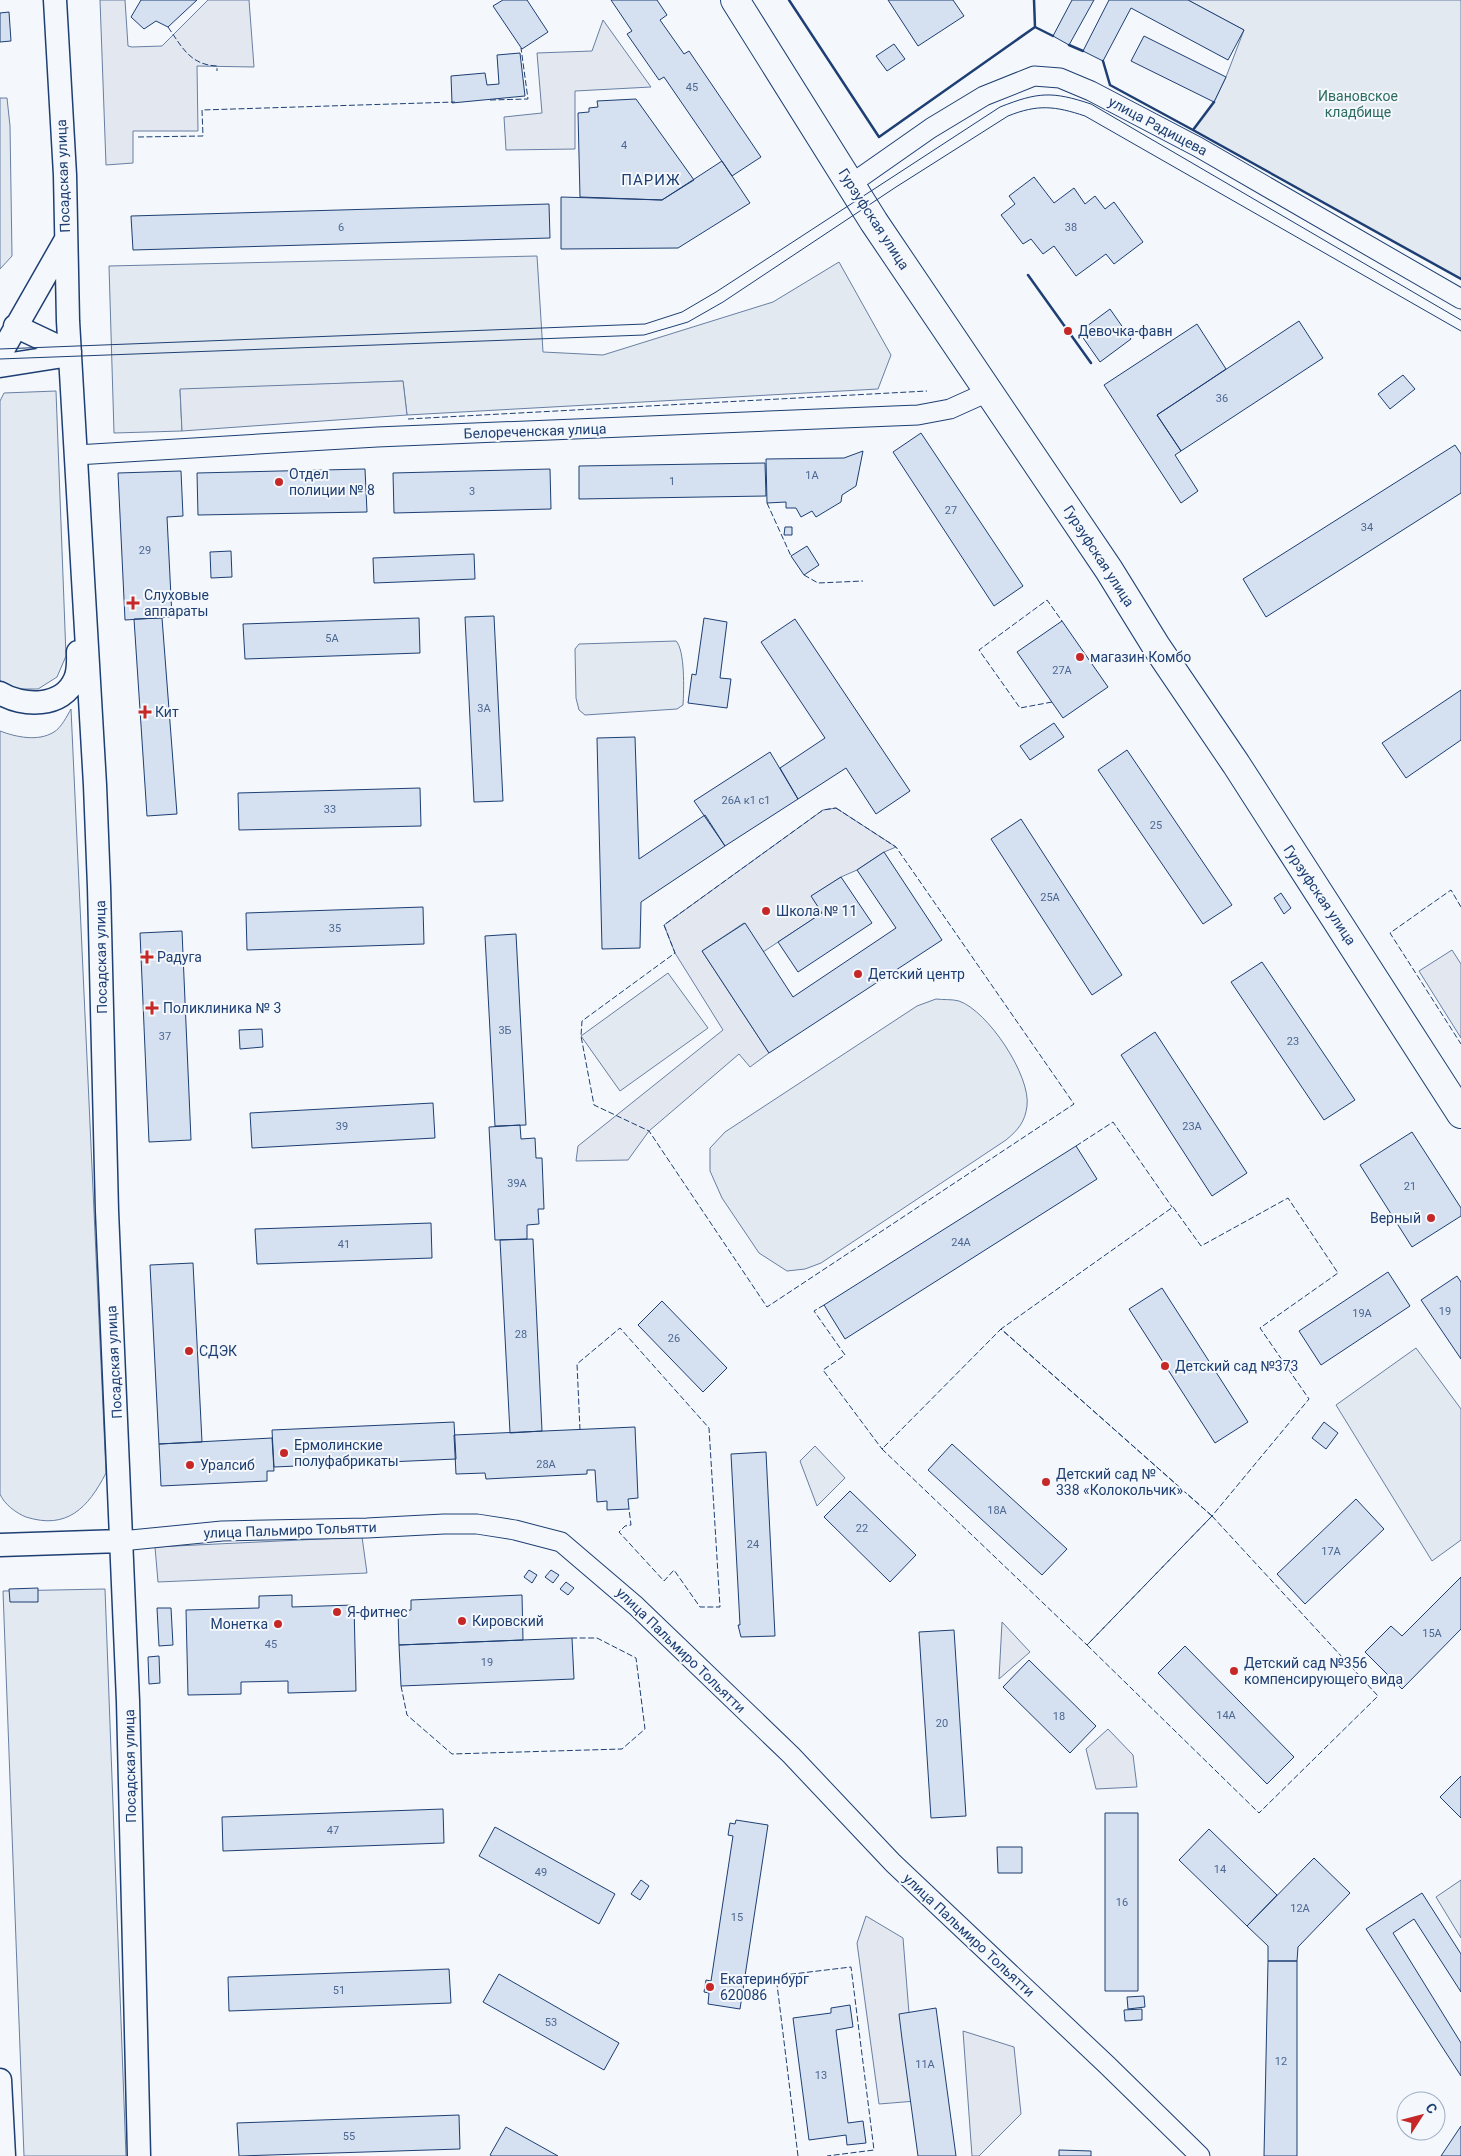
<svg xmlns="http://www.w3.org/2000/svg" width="1461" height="2156" font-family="Roboto,sans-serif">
  <rect width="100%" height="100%" fill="#f4f7fb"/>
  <!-- green -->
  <path fill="#e3e9f0" stroke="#687fa3" d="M1188,0h273v279l-268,-149 21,-28 12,-25 18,-47z
    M0,98h7l3,28 2,130 -12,13z
    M537,256l6,96 60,3 170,-53 66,-40 52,93 -13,34 -471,26 -4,-34 -223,9 2,41 -68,2 -5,-167z
    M56,391l10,265 -9,21 -19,12h-28l-10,-9v-279l4,-8z
    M676,641c9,9 8,49 7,64l-6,4 -92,6 -6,-5 -3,-12 -1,-49 4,-5z
    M71,709l35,764c-18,35 -39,57 -80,44 -10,-4 -22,-13 -26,-23v-763c16,6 38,11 54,1 7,-4 13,-16 17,-23z
    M668,973l40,55 -88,63 -39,-55z
    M936,999c7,1 16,0 23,2 29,10 72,75 68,105 -2,16 -9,24 -21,34l-185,123 -16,6 -18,2 -28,-18 -37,-55 -12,-27v-23l15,-16 192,-126z
    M1416,1348l45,61v131l-29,21 -96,-156z
    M815,1446l30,32 -28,28 -17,-45z
    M105,1589l21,567h-102l-21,-565z
    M1461,1880v58l-25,-41z"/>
  <!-- parking -->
  <path fill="#e3e8f0" stroke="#687fa3" d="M100,0h25l3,46 4,1 30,-1 46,-46h41l5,67 -57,-1 1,65h-65v32l-27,2z
    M603,20l48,67 -76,4v58l-69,1 -2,-33 38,-4 -5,-60 55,-2z
    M403,381l4,34 -225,16 -2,-42z
    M836,808l60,39 -12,5 -27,18 -16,7 -29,19 10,17 -59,39 -19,-29 -42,28 67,102 -19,14 -11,-13 -90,77 -21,29 -52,1 2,-15 145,-116 -48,-77 -11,-28 159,-115z
    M1452,950l9,14v74l-42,-67z
    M362,1537l5,36 -209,9 -3,-35z
    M1002,1622l28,30 -31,27z
    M1108,1729l25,26 4,32 -41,2 -10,-40z
    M866,1916l37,22 13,163 -37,3 -22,-161z
    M963,2031l51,16 7,67 -42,42h-7z"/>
  <!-- building -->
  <path fill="#d5e0f0" stroke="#1d3f73" d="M141,0h56l-29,27 -12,-6 -12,8 -13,-12z
    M503,0h24l21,32 -26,17 -29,-43z
    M611,0h46l10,15 -7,5 24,34 5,-3 72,106 -29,19 -68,-99 -5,3 -32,-46 5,-3z
    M888,0h65l11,16 -46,30z
    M1072,0h22l-25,45 -16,-9z
    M1109,0h79l56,30 -16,30 -97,-52 -28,53 -20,-10z
    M9,12l2,29 -11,1v-29z
    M1144,36l82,41 -12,25 -83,-41z
    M894,44l11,15 -18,12 -11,-15z
    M520,53l5,43 -73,7 -1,-27 34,-3 2,12 12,-1 -2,-29z
    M636,99l58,81 -32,20 -82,-3 -2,-84 11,-1v-4l9,-1 -1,-6z
    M722,161l28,42 -72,45 -117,1v-52l101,3z
    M1034,177l20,26 20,-15 11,16 10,-8 10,13 9,-7 29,40 -29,22 -8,-10 -30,22 -22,-30 -11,8 -12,-15 -8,5 -22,-29 14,-11 -6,-8z
    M549,204l1,34 -417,12 -2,-34z
    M1110,309l21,30 -31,23 -21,-30z
    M1299,321l24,37 -142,93 -24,-36z
    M1197,324l29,45 -69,46 24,36 -6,4 23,36 -17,12 -77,-118z
    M1403,375l12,14 -25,20 -12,-15z
    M921,433l102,153 -29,20 -101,-154z
    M1455,445l6,9v39l-195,124 -23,-38z
    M863,451l-7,35 -14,9 -1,7 -25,15 -4,-6 -11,6 -5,-9h-10v-6l-19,1 -1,-44 78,-1z
    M765,463l1,33 -187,3v-33z
    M365,469l2,43 -169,3 -1,-42z
    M550,469l1,40 -157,4 -1,-40z
    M181,471l2,45 -16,1 5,100 -47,3 -7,-147z
    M785,527h7v8h-8z
    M807,546l12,19 -15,10 -13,-19z
    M231,551l1,26 -21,1 -1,-26z
    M474,554l1,25 -101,4 -1,-25z
    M494,616l9,185 -29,1 -9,-185z
    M162,618l15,196 -30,2 -13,-197z
    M419,618l1,35 -175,6 -2,-35z
    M704,618l23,4 -7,56 11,1 -4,29 -39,-5 4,-29 4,1z
    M795,619l115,172 -34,23 -30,-46 -48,31 -18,-31 45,-30 -64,-96z
    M1062,621l46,66 -45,31 -46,-66z
    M1461,690v50l-55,38 -24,-35z
    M1054,723l10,14 -34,23 -10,-14z
    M635,737l4,122 66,-44 20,31 -84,56 -1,46 -38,1 -5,-211z
    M1127,750l105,155 -29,19 -105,-154z
    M770,752l28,47 -73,47 -31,-45z
    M420,788l1,38 -182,4 -1,-37z
    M1021,819l101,156 -30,20 -101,-156z
    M884,852l58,88 -173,113 -67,-102 43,-28 48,74 103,-69 -39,-58z
    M841,877l31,46 -74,49 -20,-30 44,-29 -11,-17z
    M1281,893l10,15 -7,6 -10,-16z
    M423,907l1,37 -177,6 -1,-37z
    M182,931l9,209 -42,2 -9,-209z
    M516,934l10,191 -31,1 -10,-190z
    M1262,962l93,138 -31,20 -93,-138z
    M262,1029l1,18 -23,2 -1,-19z
    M1155,1032l92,141 -35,23 -91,-141z
    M433,1103l2,35 -183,10 -2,-35z
    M520,1125l1,14 14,-1 1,20h6l2,51h-6l1,15 -12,1v14l-32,1 -6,-113z
    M1412,1132l49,76v8l-49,31 -52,-82z
    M1076,1146l21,33 -252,160 -21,-34z
    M431,1223l1,35 -175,6 -2,-35z
    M533,1239l9,192 -32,2 -10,-193z
    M193,1263l9,179 -43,2 -9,-179z
    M1388,1272l22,34 -89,59 -22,-34z
    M1457,1276l4,6v77l-40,-59z
    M1162,1288l86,134 -33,21 -86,-134z
    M662,1301l65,67 -24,24 -65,-67z
    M454,1422l2,37 -182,8 -2,-37z
    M1324,1422l14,11 -12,16 -14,-11z
    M635,1427l3,71 -10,1 1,10 -22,1v-9l-10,1 -2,-32h-8v4l-101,5 -1,-6 -29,1 -2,-39z
    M272,1438l2,33h-7v10l-106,5 -2,-42z
    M952,1444l115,105 -25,26 -114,-105z
    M766,1452l9,184 -34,1 -3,-12h2l-9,-171z
    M850,1491l66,64 -26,27 -66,-65z
    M1356,1499l28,30 -79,75 -28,-30z
    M529,1570l8,5 -5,8 -8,-6z
    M551,1570l8,5 -6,8 -8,-6z
    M1461,1577v52l-59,60 -37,-37 26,-26 11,10z
    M566,1582l8,6 -6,7 -8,-6z
    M38,1588v14h-28l-1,-13z
    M292,1595v12l62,-2 2,86 -68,2v-12l-47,1v12l-53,1 -2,-85 73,-2v-12z
    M522,1595l1,45 -124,5 -1,-34 13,-1v-10z
    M157,1608h14l2,37 -14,1z
    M954,1630l12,186 -35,2 -12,-186z
    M572,1638l2,41 -173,7 -2,-41z
    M1185,1646l109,111 -27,27 -109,-111z
    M159,1656l1,27 -11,1 -1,-27z
    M1029,1660l67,66 -26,27 -67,-66z
    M1461,1776v42l-21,-21z
    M443,1809l1,34 -221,8 -1,-34z
    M1105,1813h33v178h-33z
    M736,1820l32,5 -28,184 -32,-5 1,-11 -5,-1 2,-12 5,1 22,-145 -5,-1 2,-12 5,1z
    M495,1827l120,67 -16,30 -120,-68z
    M1209,1829l68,66 -30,31 -68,-66z
    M997,1847h25v26h-24z
    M1314,1858l36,35 -52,54 -1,14h-29v-15l-21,-20z
    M641,1880l8,6 -9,14 -9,-6z
    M1422,1893l39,61v38l-47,-73 -21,14 68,110v33l-95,-147z
    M1268,1961h29v195h-33z
    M449,1969l2,34 -222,8 -1,-34z
    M499,1974l120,69 -15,27 -121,-68z
    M1144,1996l1,11 -17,2 -1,-12z
    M850,2005l3,22 -17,3 12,93 15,-2 3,22 -19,2 -1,-10 -37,5 -16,-122 38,-5v-5z
    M936,2008l20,148h-38l-16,-117 -3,-25z
    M1142,2009v11l-17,1 -1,-11z
    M459,2115l1,34 -221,7 -2,-33z
    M1461,2126v30h-20z
    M506,2127l52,29h-66l-2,-1z
    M1059,2150l32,1v5h-32z"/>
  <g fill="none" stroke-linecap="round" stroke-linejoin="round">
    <defs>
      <path id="minor" d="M851,184l80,-56 53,-32 50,-20 26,2 31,13 107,56 263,152
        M76,455l301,-18 541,-22 32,-6 40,-18
        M121,1541l101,-10 145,-3 77,-4h33l38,6 46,12 75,64 155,149 102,108 214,202 93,91"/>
      <path id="tertiary" d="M55,0l10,175 3,146 27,464 4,102 8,324 21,490 11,455
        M15,326l55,26
        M0,355l65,-114
        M0,366l57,-9 13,-5
        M0,693c22,14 63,15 75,-14 4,-9 3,-18 3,-27
        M0,1545l121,-4
        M0,2080l4,76"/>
      <path id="primary" d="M735,0l139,222 235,348 47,76 80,118 225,350"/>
    </defs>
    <!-- minor casing -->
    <use href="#minor" stroke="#1d3f73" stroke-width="21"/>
    <!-- tertiary casing -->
    <use href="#tertiary" stroke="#1d3f73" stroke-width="25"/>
    <!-- primary casing -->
    <use href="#primary" stroke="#1d3f73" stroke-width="30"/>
    <!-- minor -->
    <use href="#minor" stroke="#f4f7fb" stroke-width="19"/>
    <!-- tertiary -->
    <use href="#tertiary" stroke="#f4f7fb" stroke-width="22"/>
    <!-- primary -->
    <use href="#primary" stroke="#f4f7fb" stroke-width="28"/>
    <!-- tram -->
    <path stroke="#1d3f73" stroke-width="1" d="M0,349l645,-25 37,-12 34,-20 284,-185c38,-15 52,-16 91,-3l370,216
      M0,359l644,-24 44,-13 35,-20 173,-115 112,-71c30,-12 47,-10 77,0l376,215"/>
    <!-- fence -->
    <path stroke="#1d3f73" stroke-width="1" stroke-dasharray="6 2.5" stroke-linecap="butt" d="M168,27c14,20 22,38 49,39v5
      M490,100l38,-1 -7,-51
      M138,137l65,-1 -1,-26 253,-8
      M408,419l519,-28
      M767,503l24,53
      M804,575l14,8 45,-2
      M1052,702l-32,6 -41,-58 68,-50 15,21
      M836,808l60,39 178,257 -307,203 -118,-176 -55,-26 -13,-69 1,-15 93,-68 -11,-28 159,-115z
      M1461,907l-10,-17 -61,43 71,111
      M1076,1146l37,-24 59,85
      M824,1305l-10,6 31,44 -22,15 59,79 1,-1
      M580,1430l-3,-66 43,-36 89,100 11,179h-20l-26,-37 -10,11 -45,-49 6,-6 6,-1 -2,-16
      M1212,1516l-211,-187 172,-122 28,39 87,-48 50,75 -78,55 49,71 -97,117 -125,129 -205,-196 119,-120 211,187
      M1212,1516l166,180 -119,117 -172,-168z
      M401,1686l6,29 45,39 170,-5 23,-20 -9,-71 -39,-20h-25
      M798,2156l-22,-180 75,-9 23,183 -47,6"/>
    <!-- wall -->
    <path stroke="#1d3f73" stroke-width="2.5" d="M789,0l90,137 156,-110 -1,-27
      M1035,27l18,9
      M1069,45l14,6
      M1103,61l7,24 83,45
      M1214,102l-21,28 268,149
      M1028,275l63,88"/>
  </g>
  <!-- markers -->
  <g fill="#c62828" stroke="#f4f7fb" stroke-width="2">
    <circle cx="1068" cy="331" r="5"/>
    <circle cx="279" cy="482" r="5"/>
    <path d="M130.5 595.5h5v5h5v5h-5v5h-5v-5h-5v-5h5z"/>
    <circle cx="1080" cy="657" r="5"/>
    <path d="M142.5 704.5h5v5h5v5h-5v5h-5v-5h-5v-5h5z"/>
    <circle cx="766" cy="911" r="5"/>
    <path d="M144.5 949.5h5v5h5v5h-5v5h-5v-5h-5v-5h5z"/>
    <circle cx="858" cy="974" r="5"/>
    <path d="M149.5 1000.5h5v5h5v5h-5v5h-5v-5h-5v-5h5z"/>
    <circle cx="1431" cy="1218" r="5"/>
    <circle cx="189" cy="1351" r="5"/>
    <circle cx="1165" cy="1366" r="5"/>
    <circle cx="284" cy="1453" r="5"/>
    <circle cx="190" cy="1465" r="5"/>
    <circle cx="1046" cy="1482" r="5"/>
    <circle cx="337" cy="1612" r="5"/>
    <circle cx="462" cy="1621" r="5"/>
    <circle cx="278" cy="1624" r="5"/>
    <circle cx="1234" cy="1671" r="5"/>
    <circle cx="710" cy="1987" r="5"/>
  </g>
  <g text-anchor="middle" stroke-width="4" stroke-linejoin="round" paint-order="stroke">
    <!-- number labels -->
    <g font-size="11" fill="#4b6792">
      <text x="692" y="91">45</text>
      <text x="624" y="149">4</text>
      <text x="341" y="231">6</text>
      <text x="1071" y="231">38</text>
      <text x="1222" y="402">36</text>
      <text x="812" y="479">1А</text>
      <text x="672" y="485">1</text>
      <text x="472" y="495">3</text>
      <text x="951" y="514">27</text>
      <text x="1367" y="531">34</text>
      <text x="145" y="554">29</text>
      <text x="332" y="642">5А</text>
      <text x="1062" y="674">27А</text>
      <text x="484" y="712">3А</text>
      <text x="746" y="804">26А к1 с1</text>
      <text x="330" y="813">33</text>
      <text x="1156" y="829">25</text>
      <text x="1050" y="901">25А</text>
      <text x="335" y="932">35</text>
      <text x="505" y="1034">3Б</text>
      <text x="165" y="1040">37</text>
      <text x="1293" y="1045">23</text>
      <text x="342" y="1130">39</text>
      <text x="1192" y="1130">23А</text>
      <text x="517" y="1187">39А</text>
      <text x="1410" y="1190">21</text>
      <text x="961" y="1246">24А</text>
      <text x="344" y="1248">41</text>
      <text x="1445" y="1315">19</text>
      <text x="1362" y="1317">19А</text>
      <text x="521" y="1338">28</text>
      <text x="674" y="1342">26</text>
      <text x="546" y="1468">28А</text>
      <text x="997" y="1514">18А</text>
      <text x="862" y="1532">22</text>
      <text x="753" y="1548">24</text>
      <text x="1331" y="1555">17А</text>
      <text x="1432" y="1637">15А</text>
      <text x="271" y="1648">45</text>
      <text x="487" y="1666">19</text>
      <text x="1226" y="1719">14А</text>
      <text x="1059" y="1720">18</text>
      <text x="942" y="1727">20</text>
      <text x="333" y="1834">47</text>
      <text x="1220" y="1873">14</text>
      <text x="541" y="1876">49</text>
      <text x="1122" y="1906">16</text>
      <text x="1300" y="1912">12А</text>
      <text x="737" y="1921">15</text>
      <text x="339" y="1994">51</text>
      <text x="551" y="2026">53</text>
      <text x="1281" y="2065">12</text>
      <text x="925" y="2068">11А</text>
      <text x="821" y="2079">13</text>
      <text x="349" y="2140">55</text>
    </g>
    <!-- park labels -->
    <g font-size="14" fill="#2c6c60" stroke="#f4f7fb">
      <text x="1358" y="101">Ивановское<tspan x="1358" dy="16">кладбище</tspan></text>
    </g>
    <!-- street labels -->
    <g font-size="14" fill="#1d3f73" stroke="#f4f7fb">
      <text transform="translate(1158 126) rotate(28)" y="5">улица Радищева</text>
      <text transform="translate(63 176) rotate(-92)" y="5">Посадская улица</text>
      <text transform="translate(874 219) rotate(57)" y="5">Гурзуфская улица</text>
      <text transform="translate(535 431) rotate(-2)" y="5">Белореченская улица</text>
      <text transform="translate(1099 556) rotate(57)" y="5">Гурзуфская улица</text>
      <text transform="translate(1320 895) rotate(56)" y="5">Гурзуфская улица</text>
      <text transform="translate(101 957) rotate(-91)" y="5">Посадская улица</text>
      <text transform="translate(114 1362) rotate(-93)" y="5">Посадская улица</text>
      <text transform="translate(290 1530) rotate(-2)" y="5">улица Пальмиро Тольятти</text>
      <text transform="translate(681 1650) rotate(44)" y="5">улица Пальмиро Тольятти</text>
      <text transform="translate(130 1766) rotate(-91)" y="5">Посадская улица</text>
      <text transform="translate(969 1935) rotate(43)" y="5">улица Пальмиро Тольятти</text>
    </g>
    <!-- poi labels -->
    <g font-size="14" fill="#1d3f73" stroke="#f4f7fb" text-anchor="start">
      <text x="1078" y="336">Девочка-фавн</text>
      <text x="289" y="479">Отдел<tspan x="289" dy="16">полиции № 8</tspan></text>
      <text x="144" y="600">Слуховые<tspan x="144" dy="16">аппараты</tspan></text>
      <text x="1090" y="662">магазин Комбо</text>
      <text x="155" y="717">Кит</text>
      <text x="776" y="916">Школа № 11</text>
      <text x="157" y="962">Радуга</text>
      <text x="868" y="979">Детский центр</text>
      <text x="163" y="1013">Поликлиника № 3</text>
      <text x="1421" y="1223" text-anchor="end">Верный</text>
      <text x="199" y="1356">СДЭК</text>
      <text x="1175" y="1371">Детский сад №373</text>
      <text x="294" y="1450">Ермолинские<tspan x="294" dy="16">полуфабрикаты</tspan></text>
      <text x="200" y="1470">Уралсиб</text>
      <text x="1056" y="1479">Детский сад №<tspan x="1056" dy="16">338 «Колокольчик»</tspan></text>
      <text x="347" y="1617">Я-фитнес</text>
      <text x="472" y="1626">Кировский</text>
      <text x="268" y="1629" text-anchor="end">Монетка</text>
      <text x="1244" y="1668">Детский сад №356<tspan x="1244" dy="16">компенсирующего вида</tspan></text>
      <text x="720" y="1984">Екатеринбург<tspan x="720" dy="16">620086</tspan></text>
    </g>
    <!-- neighbourhood labels -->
    <g font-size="15" letter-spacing="1" fill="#1d3f73" stroke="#f4f7fb">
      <text x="651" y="185">ПАРИЖ</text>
    </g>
  </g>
  <!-- north arrow -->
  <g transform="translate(1421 2116) rotate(54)"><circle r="24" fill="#f4f7fb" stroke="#9eadc5"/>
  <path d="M0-4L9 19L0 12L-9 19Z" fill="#c62828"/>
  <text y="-8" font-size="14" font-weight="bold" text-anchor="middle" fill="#1d3f73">С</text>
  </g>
</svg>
